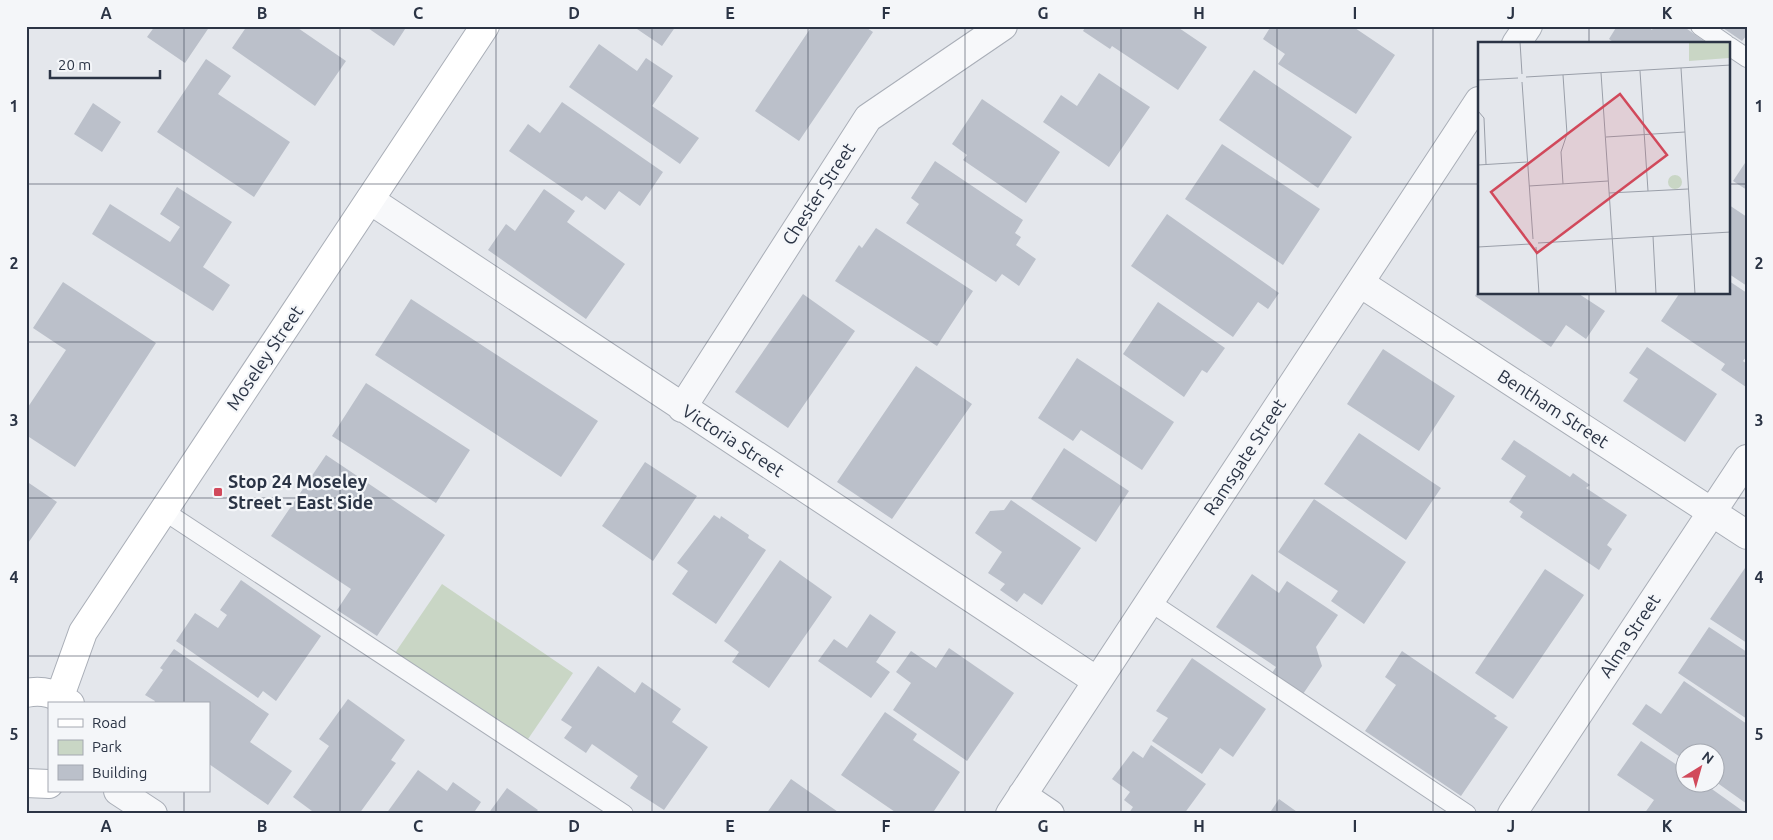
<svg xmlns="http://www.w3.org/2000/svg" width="1773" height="840" font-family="Ubuntu,sans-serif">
  <rect width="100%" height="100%" fill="#e4e7ec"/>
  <!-- green -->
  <path fill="#c9d6c5" d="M442,584l131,89 -47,69 -131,-89z"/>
  <!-- building -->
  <path fill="#bbc0ca" d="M155,26h55l-25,37 -38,-26z
    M247,26h48l51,35 -31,45 -83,-58z
    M365,26h42l-13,20z
    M639,26h37l-14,20 -25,-17z
    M812,26h52l9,6 -74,109 -44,-30z
    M1086,26h90l31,21 -29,43 -66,-44 -2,3 -27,-18z
    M1271,26h81l43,29 -39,59 -78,-50 7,-10 -22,-15z
    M1617,26h30l5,4 2,-4h29l25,18h-92l-7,-5z
    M1720,26h27v9l-5,6z
    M599,44l38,27 9,-13 27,18 -21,30 47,32 -19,26 -111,-77z
    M206,59l25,17 -13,18 72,48 -36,55 -97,-65z
    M1254,70l98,67 -34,51 -99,-68z
    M1099,73l51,34 -41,60 -66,-45 18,-27 16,11z
    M982,99l78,53 -34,51 -63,-43 4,-5 -15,-11z
    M562,102l101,70 -23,34 -21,-15 -14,19 -19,-14 -4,5 -73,-50 19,-27 12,9z
    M93,103l28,19 -19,30 -28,-18z
    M1222,144l98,65 -37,56 -98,-66z
    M1747,160v30l-14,-9z
    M935,161l88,59 -8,13 6,4 -5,8 20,14 -17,27 -17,-12 -6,8 -90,-59 13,-19 -8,-6z
    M177,187l55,35 -29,45 27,18 -17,26 -121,-77 18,-30 60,38 10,-15 -20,-13z
    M544,189l31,22 -8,11 58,42 -39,55 -98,-69 18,-26 9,7z
    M1729,205l18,12v69l-18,-12z
    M1167,214l112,79 -11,16 -10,-7 -25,35 -102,-71z
    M876,228l97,63 -36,55 -102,-65 24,-36 3,3z
    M1729,281l18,12v63l-4,5 4,3 -1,23 -25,-17 4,-6 -64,-43 18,-27h50z
    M63,282l93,61 -81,124 -49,-32v-25l40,-60 -33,-22z
    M1479,289v5h100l26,17 -19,28 -20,-14 -15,22 -76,-51z
    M803,294l52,37 -67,97 -53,-36z
    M411,299l187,122 -37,56 -186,-122z
    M1158,302l67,46 -18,25 -5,-3 -18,27 -61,-43z
    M1647,347l70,47 -32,48 -62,-41 15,-22 -9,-6z
    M1383,349l72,47 -36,55 -72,-47z
    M1077,358l97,64 -32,48 -61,-40 -8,11 -35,-23z
    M916,366l56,38 -80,115 -55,-37z
    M366,383l104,67 -34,53 -104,-67z
    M1359,433l82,55 -35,52 -82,-56z
    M1514,440l56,37 3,-4 17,12 -4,3 41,27 -20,30 5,4 -13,21 -79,-53 3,-5 -14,-10 17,-26 -25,-17z
    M1064,448l65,43 -33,51 -65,-43z
    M326,455l119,80 -68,101 -40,-26 14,-21 -80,-53z
    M645,462l52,34 -44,65 -51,-35z
    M26,481l31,21 -31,44z
    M1314,499l92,63 -42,62 -33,-23 7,-10 -60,-39z
    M1011,500l70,48 -39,57 -18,-12 -7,9 -17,-12 5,-6 -17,-11 14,-21 -27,-19 15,-22 14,-1z
    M714,515l6,4 1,-3 28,19 -1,3 18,12 -50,74 -44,-30 16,-23 -11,-8z
    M780,560l52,37 -63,91 -37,-26 7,-10 -15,-11z
    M1745,568l2,1v74l-37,-24z
    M1545,569l39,26 -71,104 -38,-26z
    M1252,574l27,19 8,-12 51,34 -22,32 6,19 -19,28 -31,-21 4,-6 -60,-40z
    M241,580l80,56 -45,65 -13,-10 -5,7 -82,-57 19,-28 23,15 9,-13 -7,-5z
    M870,614l26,18 -20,30 14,10 -19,26 -53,-37 16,-22 13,9z
    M1709,627l38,25v67l-69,-46z
    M949,648l65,45 -47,68 -74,-51 18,-27 -15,-11 15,-21 25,17z
    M174,649l95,65 -19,28 42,29 -24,34 -59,-41v-60h-55l1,-3 -10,-6 18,-25 -3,-2z
    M1402,651l95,65 -3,2 14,9 -47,69 -96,-65 31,-46 -11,-8z
    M1192,658l74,51 -33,48 -13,-9 -18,26 -50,-33 16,-23 -12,-7z
    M598,666l37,27 7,-11 39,27 -9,13 36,25 -44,63 -34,-22 8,-12 -46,-32 -6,9 -22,-15 8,-11 -11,-7z
    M1684,681l63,43v80l-31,-22v-30h-30v9l-54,-37 14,-20 15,10z
    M348,699l57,41 -14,20 5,3 -37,51h-43l-23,-17 36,-51 -10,-7z
    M885,712l32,22 -4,6 47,32 -28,42h-34l-57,-39z
    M1641,741l45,30v11h16l45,32h-103l10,-14 -37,-25z
    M1151,745l55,39 -22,30h-53l-2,-1 4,-6 -9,-7 6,-8 -18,-13 21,-28 10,7z
    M418,770l29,21 6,-9 28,20 -8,12h-87z
    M791,779l50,35h-75z
    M507,788l31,22 -4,4h-46z
    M1279,799l21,15h-31z"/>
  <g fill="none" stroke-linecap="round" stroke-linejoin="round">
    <defs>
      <path id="lane" d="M1700,26l26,18
        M1729,46l18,12
        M164,511l460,303
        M1150,602l317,212"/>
      <path id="street" d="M1516,44l12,-18
        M370,200l727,481
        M1360,283l387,252
        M682,408l186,-290 135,-92
        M118,791l35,23
        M1022,795l28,19
        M1010,814l469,-713
        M1512,814l235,-355"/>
      <path id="secondary" d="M26,693c17,-4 30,1 44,11
        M60,696l23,-64 402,-606
        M26,783l23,1"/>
    </defs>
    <!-- lane casing -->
    <use href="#lane" stroke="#a9aeb7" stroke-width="20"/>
    <!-- street casing -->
    <use href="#street" stroke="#a9aeb7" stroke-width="30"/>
    <!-- secondary casing -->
    <use href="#secondary" stroke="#a9aeb7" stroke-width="30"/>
    <!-- lane -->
    <use href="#lane" stroke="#f7f8fa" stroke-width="18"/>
    <!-- street -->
    <use href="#street" stroke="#f7f8fa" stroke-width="28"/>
    <!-- secondary -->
    <use href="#secondary" stroke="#fff" stroke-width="28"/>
  </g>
  <!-- grid -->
  <path fill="none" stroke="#2b3445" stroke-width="1" stroke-opacity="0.55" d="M184,26v678M340,26v788M496,26v788M652,26v788M808,26v788M965,26v788M1121,26v788M1277,26v788M1433,26v788M1589,26v18M26,184h1453M1729,184h18M1589,294v520M26,342h1721M26,498h1721M26,656h1721M184,791v23"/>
  <!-- markers -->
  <rect fill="#d1495b" stroke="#f4f6f9" stroke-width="2" x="213" y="487" width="10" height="10" rx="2.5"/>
  <g text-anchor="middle" stroke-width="4.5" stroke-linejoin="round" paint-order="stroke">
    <!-- street labels -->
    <g font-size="18" fill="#2b3445" stroke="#f4f6f9">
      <text transform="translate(819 194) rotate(-57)" y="6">Chester Street</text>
      <text transform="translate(265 358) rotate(-56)" y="6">Moseley Street</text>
      <text transform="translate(1553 409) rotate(33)" y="6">Bentham Street</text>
      <text transform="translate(733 441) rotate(33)" y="6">Victoria Street</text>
      <text transform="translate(1245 457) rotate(-57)" y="6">Ramsgate Street</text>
      <text transform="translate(1630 636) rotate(-57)" y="6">Alma Street</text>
    </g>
    <!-- poi labels -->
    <g font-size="18" font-weight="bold" fill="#2b3445" stroke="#f4f6f9" text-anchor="start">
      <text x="228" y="488">Stop 24 Moseley<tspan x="228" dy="21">Street - East Side</tspan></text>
    </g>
  </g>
  <!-- overview -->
  <g transform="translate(1478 42)">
    <rect width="252" height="252" fill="#e4e7ec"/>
    <path d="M211,0h40v16l-40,3zM190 140a7 7 0 1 1 14 0a7 7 0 1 1-14 0Z" fill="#c9d6c5"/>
    <path fill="none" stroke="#9a9fa9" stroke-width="1" d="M42,0l2,32M203,26l14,226M162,29l8,120M123,31l15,221M85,33l4,59 -6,18 2,32M48,35l205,-12M0,38l40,-2M44,40l11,157M0,69l6,7 2,46M128,95l79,-5M0,123l49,-3M51,144l79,-5M131,151l79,-4M175,194l3,58M60,201l193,-11M0,205l52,-3M58,205l3,47"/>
    <path fill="#d1495b" fill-opacity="0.15" stroke="#d1495b" stroke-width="2.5" d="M142,52l47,61 -130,98 -46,-61z"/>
    <rect width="252" height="252" fill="none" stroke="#2b3445" stroke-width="2.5"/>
  </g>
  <!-- border -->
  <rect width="1773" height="840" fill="none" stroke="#f4f6f9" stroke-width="55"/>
  <!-- legend -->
  <rect x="48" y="702" width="162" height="90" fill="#f4f6f9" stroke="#a4a8b1"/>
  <rect x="58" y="719" width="25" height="8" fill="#ffffff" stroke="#a4a8b1"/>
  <text x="92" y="728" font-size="15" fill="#2b3445">Road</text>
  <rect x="58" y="740" width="25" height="15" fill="#c9d6c5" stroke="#a4a8b1"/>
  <text x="92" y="752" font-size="15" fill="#2b3445">Park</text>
  <rect x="58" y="765" width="25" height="15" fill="#bbc0ca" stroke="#a4a8b1"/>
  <text x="92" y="778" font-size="15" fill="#2b3445">Building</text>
  <!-- north arrow -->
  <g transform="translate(1700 768) rotate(37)"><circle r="24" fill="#f4f6f9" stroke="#a4a8b1"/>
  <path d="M0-4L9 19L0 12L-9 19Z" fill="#d1495b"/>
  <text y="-8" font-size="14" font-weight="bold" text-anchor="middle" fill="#2b3445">N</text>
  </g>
  <!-- scale -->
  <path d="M50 70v8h110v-8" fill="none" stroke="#2b3445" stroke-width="2.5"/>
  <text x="58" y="70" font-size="15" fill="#2b3445" stroke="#f4f6f9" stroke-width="4" paint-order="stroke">20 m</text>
  <rect x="28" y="28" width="1718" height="784" fill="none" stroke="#2b3445" stroke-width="2"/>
  <g font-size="16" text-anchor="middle" font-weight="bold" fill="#2b3445">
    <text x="106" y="19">A</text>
    <text x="262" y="19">B</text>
    <text x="418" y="19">C</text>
    <text x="574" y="19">D</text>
    <text x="730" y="19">E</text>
    <text x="886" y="19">F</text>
    <text x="1043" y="19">G</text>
    <text x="1199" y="19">H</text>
    <text x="1355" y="19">I</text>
    <text x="1511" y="19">J</text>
    <text x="1667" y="19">K</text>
    <text x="14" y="112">1</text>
    <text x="1759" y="112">1</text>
    <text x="14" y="269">2</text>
    <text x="1759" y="269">2</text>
    <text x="14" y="426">3</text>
    <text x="1759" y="426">3</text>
    <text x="14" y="583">4</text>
    <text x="1759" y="583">4</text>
    <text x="14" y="740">5</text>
    <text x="1759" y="740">5</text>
    <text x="106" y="832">A</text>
    <text x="262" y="832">B</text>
    <text x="418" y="832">C</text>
    <text x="574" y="832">D</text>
    <text x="730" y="832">E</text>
    <text x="886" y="832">F</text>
    <text x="1043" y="832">G</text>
    <text x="1199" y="832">H</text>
    <text x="1355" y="832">I</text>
    <text x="1511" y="832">J</text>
    <text x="1667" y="832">K</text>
  </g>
</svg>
